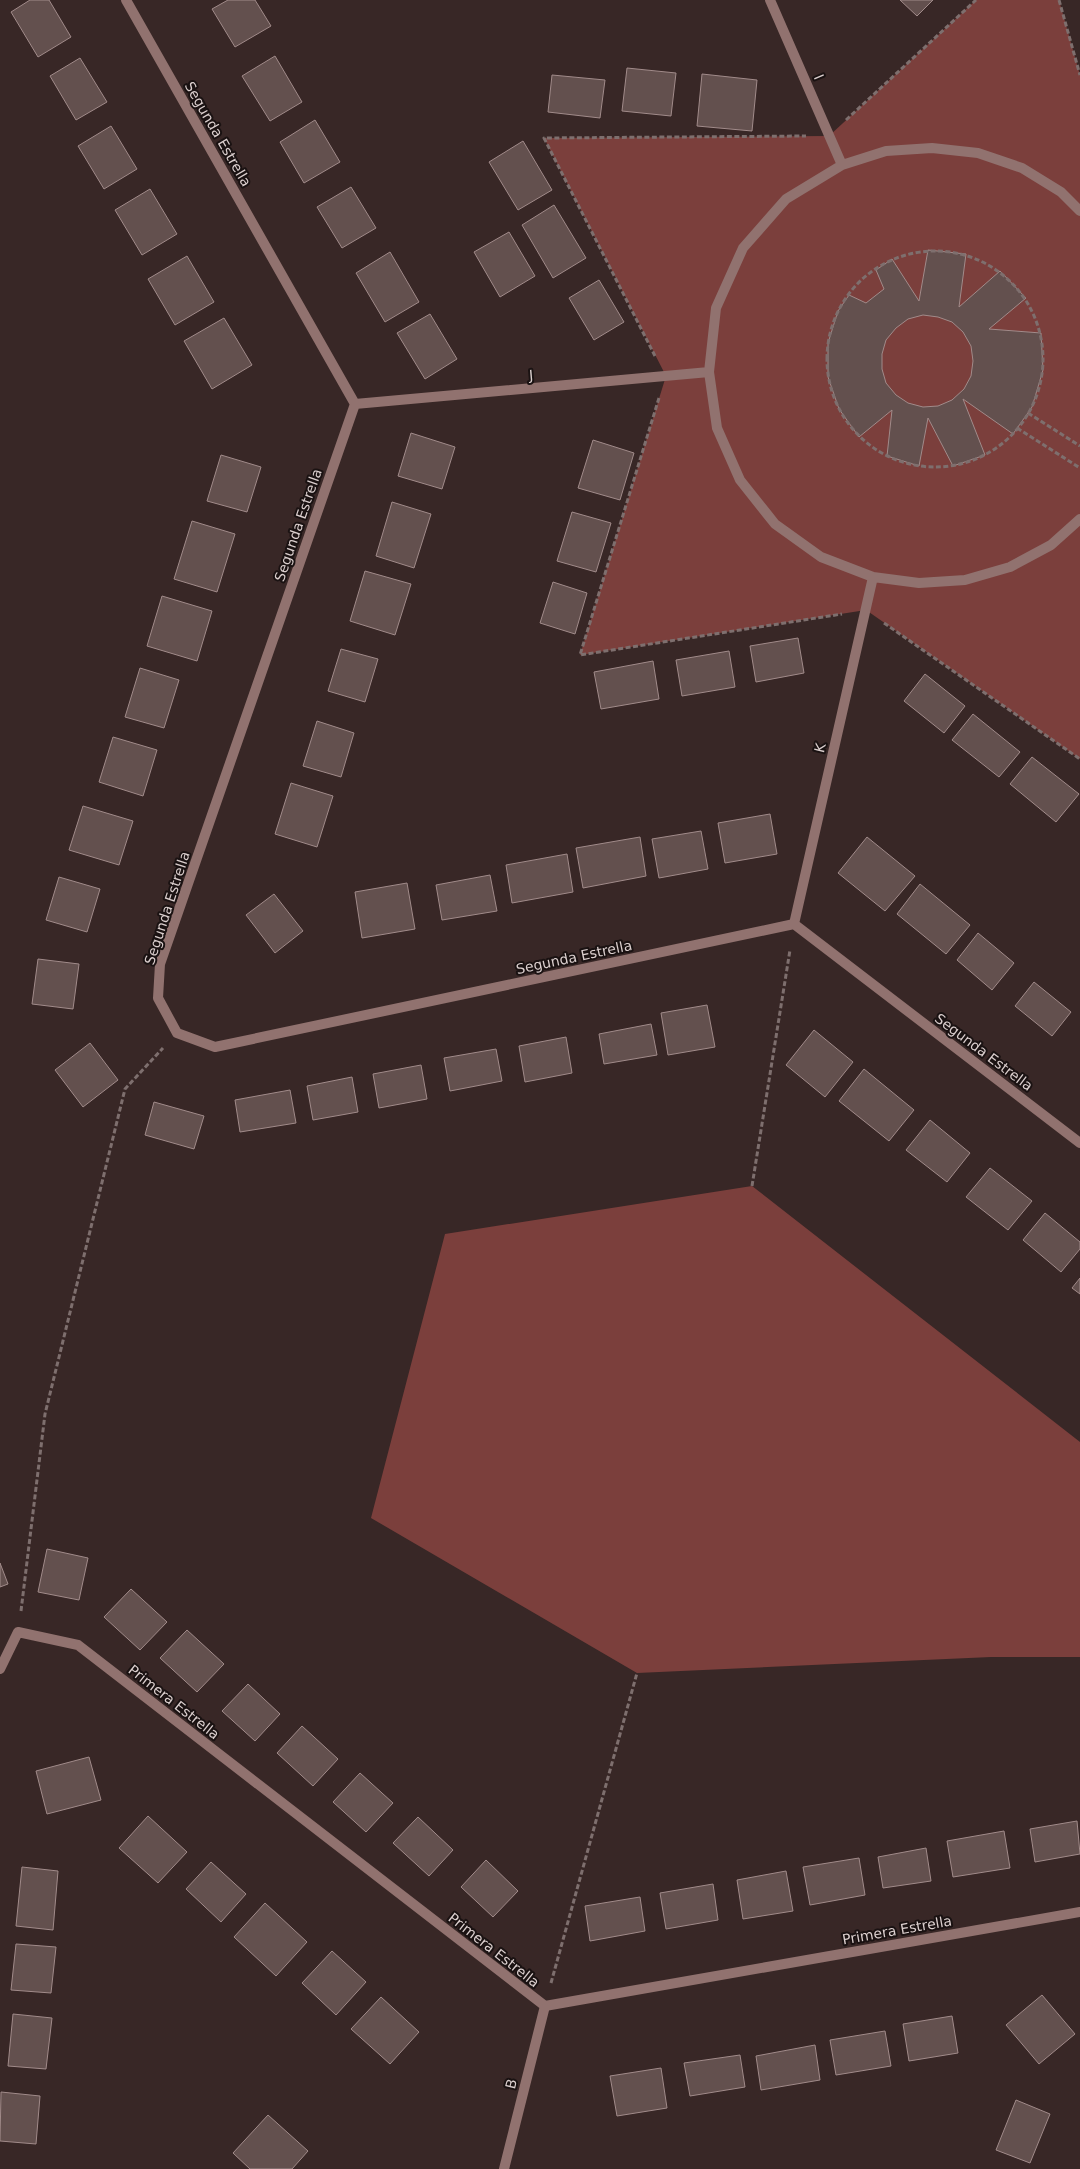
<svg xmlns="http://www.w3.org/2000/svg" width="1080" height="2169" font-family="'DejaVu Sans',sans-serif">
  <rect width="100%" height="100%" fill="#382726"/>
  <!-- green -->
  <path fill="#7b3f3c" d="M976,0h83l21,75v684l-214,-149 -286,45 86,-279 -122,-238 285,-2z
    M752,1186l328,256v215h-89l-354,16 -266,-155 74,-284z"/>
  <!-- building -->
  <path fill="#63504e" stroke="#a18b8a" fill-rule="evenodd" d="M30,0h19l22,37 -33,20 -27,-45z
    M228,0h27l16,26 -36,21 -23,-38z
    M900,0h33l-16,16z
    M275,56l27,46 -32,19 -28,-45z
    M80,58l27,44 -31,18 -26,-44z
    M627,68l49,5 -5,43 -49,-5z
    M702,74l55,6 -5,51 -55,-5z
    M552,75l53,5 -5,38 -52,-6z
    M315,120l25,42 -36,21 -24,-41z
    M111,126l26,43 -33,20 -26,-43z
    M523,141l29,49 -34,20 -29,-48z
    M351,187l25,41 -34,20 -25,-41z
    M150,189l27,45 -35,21 -27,-45z
    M554,205l32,53 -33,20 -31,-53z
    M509,232l26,44 -35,21 -26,-45z
    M928,250l38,4 -7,53 41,-36 26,27 -37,31 52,4 2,37 -11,37 -19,27 -50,-35 22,56 -32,11 -25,-48 -9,48 -32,-10 5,-46 -33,27 -20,-28 -11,-32v-34l10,-32 11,-16 17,8 18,-14 -8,-19 16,-11 27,42zM923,315l15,2 14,5 11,10 8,14 2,15 -2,15 -7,13 -12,11 -14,6 -15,1 -15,-4 -12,-8 -10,-12 -4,-14v-15l4,-14 10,-12 12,-9z
    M390,252l29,50 -34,20 -29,-49z
    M187,256l27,46 -39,23 -27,-46z
    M599,280l25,42 -30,18 -25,-42z
    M430,314l27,45 -32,20 -28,-46z
    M224,318l28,47 -40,24 -28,-48z
    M411,433l44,14 -13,42 -44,-13z
    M593,440l41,13 -14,47 -42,-12z
    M221,455l40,12 -14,45 -40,-11z
    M392,502l39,12 -17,54 -38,-12z
    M572,512l39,11 -15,49 -39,-11z
    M192,521l43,13 -18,58 -43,-13z
    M365,571l46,13 -16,51 -45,-14z
    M553,582l34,11 -12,41 -35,-11z
    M162,596l50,15 -15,50 -50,-15z
    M798,638l6,35 -48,9 -6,-36z
    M341,649l37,10 -13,43 -37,-11z
    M729,651l6,36 -53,9 -6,-36z
    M653,661l6,38 -58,10 -7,-37z
    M140,668l39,12 -15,48 -39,-11z
    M925,674l40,32 -21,27 -40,-32z
    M973,714l47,38 -21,25 -47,-37z
    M317,721l37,12 -13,44 -38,-11z
    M113,737l44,13 -14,46 -44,-14z
    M1032,757l47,37 -23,28 -46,-38z
    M291,783l42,13 -16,51 -42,-13z
    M83,806l50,15 -14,44 -50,-15z
    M770,814l7,40 -52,9 -7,-40z
    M701,831l7,38 -49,9 -7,-39z
    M640,837l6,39 -63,12 -7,-40z
    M867,837l48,39 -30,35 -47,-38z
    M567,854l6,38 -61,11 -6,-38z
    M490,875l7,36 -55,9 -6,-35z
    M59,877l41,12 -13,43 -41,-12z
    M407,883l8,46 -53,9 -7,-46z
    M920,884l50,41 -24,29 -49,-40z
    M274,894l29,37 -28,22 -29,-38z
    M978,933l36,30 -22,27 -35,-30z
    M38,959l41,5 -6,45 -41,-5z
    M1034,982l37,30 -19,24 -37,-30z
    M707,1005l8,42 -47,8 -7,-42z
    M651,1024l6,31 -53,9 -5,-30z
    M814,1030l39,32 -28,35 -39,-32z
    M566,1037l6,36 -47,9 -6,-36z
    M90,1043l28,37 -35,27 -28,-37z
    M496,1049l6,32 -52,10 -6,-33z
    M421,1065l6,34 -48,9 -6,-34z
    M864,1069l50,41 -25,31 -50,-40z
    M352,1077l6,35 -45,8 -6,-34z
    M290,1090l6,33 -56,9 -5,-32z
    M154,1102l50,14 -10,33 -49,-14z
    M930,1120l40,33 -23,29 -41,-32z
    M990,1168l42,33 -24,29 -42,-33z
    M1045,1213l35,29v7l-19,23 -38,-32z
    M1080,1278v16l-8,-6z
    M47,1549l41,9 -9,42 -41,-8z
    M0,1563l8,21 -8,3z
    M131,1589l36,33 -27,28 -36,-33z
    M187,1630l37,34 -27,28 -37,-34z
    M248,1684l32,30 -25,27 -33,-30z
    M302,1726l36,33 -25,27 -36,-33z
    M89,1757l12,43 -54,14 -11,-43z
    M360,1773l33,30 -27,29 -33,-30z
    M148,1816l39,36 -29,31 -39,-35z
    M418,1817l35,33 -24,26 -36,-33z
    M1077,1821l3,33 -45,8 -5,-33z
    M1004,1831l6,37 -57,9 -6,-36z
    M926,1848l5,33 -48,7 -5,-31z
    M859,1858l6,37 -55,10 -7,-38z
    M486,1860l32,31 -25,26 -32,-30z
    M211,1862l35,32 -25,28 -35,-33z
    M22,1867l36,4 -5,59 -37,-4z
    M786,1871l7,40 -50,8 -6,-39z
    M713,1884l5,36 -52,9 -6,-36z
    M640,1897l5,34 -55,10 -5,-35z
    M265,1903l42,39 -31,34 -42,-39z
    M16,1944l40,3 -5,46 -40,-3z
    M332,1951l34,31 -30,33 -34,-32z
    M1042,1995l33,39 -36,30 -33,-39z
    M381,1997l38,35 -29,32 -39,-35z
    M13,2014l39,4 -6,51 -38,-3z
    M952,2016l6,37 -49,8 -6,-37z
    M885,2031l6,35 -55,9 -6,-35z
    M815,2045l5,35 -59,10 -5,-34z
    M740,2055l5,32 -55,9 -6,-33z
    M661,2068l6,40 -50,8 -7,-40z
    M1,2092l39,4 -4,48 -36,-3z
    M1016,2100l34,14 -20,49 -34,-13z
    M268,2115l40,36 -16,18h-42l-17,-16z"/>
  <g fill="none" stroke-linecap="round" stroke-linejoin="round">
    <!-- path -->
    <path stroke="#7e6f6e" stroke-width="3" stroke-dasharray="5 2.5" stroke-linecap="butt" d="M1059,0l21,75
      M846,120l130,-120
      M827 359a108 108 0 1 1 216 0a108 108 0 1 1-216 0Z
      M655,356l-111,-218 262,-2
      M659,398l-79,257 262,-41
      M1028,413l52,33
      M1017,428l63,40
      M884,623l196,136
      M752,1186l38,-236
      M21,1611l24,-197 80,-325 38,-41
      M551,1983l86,-310"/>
    <!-- street -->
    <path stroke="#91726f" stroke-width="10" d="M126,0l229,404 -195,560 -2,34 19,35 38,14 579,-123 286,219
      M770,0l72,165
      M1080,211l-19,-19 -39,-24 -44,-15 -46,-5 -46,3 -44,14 -56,34 -43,49 -27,60 -7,64 8,56 23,52 35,44 46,33 52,20 46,6 46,-3 45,-13 41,-22 29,-26
      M355,404l354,-32
      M794,924l79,-347
      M0,1669l18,-37 60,13 467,361 535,-94
      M504,2169l41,-163"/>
  </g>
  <g text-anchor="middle" stroke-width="4" stroke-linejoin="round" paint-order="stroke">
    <!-- street labels -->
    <g font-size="14" fill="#dbcfce" stroke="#1a1212">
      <text transform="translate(819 77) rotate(67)" y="5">I</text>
      <text transform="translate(218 134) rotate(60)" y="5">Segunda Estrella</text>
      <text transform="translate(531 375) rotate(-5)" y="5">J</text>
      <text transform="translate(298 525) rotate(-71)" y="5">Segunda Estrella</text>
      <text transform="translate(820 748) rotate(-77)" y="5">K</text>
      <text transform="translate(167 908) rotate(-72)" y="5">Segunda Estrella</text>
      <text transform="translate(574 957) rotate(-12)" y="5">Segunda Estrella</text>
      <text transform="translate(984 1052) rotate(37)" y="5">Segunda Estrella</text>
      <text transform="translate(174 1702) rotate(38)" y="5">Primera Estrella</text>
      <text transform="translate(897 1930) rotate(-10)" y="5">Primera Estrella</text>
      <text transform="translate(494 1950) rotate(38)" y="5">Primera Estrella</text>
      <text transform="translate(511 2084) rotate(-76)" y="5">B</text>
    </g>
  </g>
</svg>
